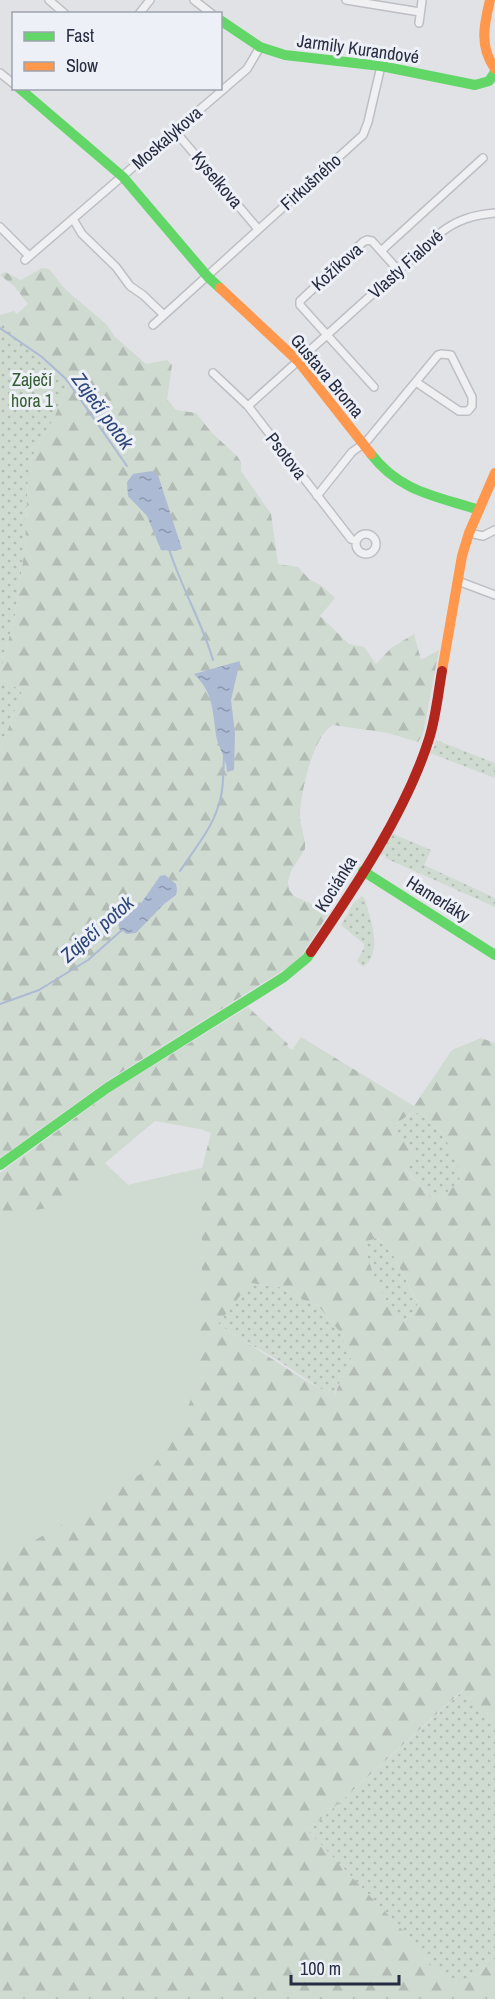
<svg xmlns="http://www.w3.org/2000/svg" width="495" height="1999" font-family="'Archivo Narrow',sans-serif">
  <defs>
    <pattern id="grass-dots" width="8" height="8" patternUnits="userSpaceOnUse" patternTransform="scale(1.5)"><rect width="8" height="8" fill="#cfdad0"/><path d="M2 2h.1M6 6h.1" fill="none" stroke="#b2bbb4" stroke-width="1.8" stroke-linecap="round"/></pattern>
    <pattern id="forest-firs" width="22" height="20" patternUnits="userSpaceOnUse" patternTransform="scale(1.5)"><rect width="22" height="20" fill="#cfdad0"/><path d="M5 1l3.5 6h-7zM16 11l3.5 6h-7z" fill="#b2bbb4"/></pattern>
    <pattern id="water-ripples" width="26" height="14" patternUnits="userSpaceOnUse" patternTransform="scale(1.5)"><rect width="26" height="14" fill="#acbad4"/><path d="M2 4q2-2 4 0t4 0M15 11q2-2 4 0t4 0" fill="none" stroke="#8c97ae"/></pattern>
  </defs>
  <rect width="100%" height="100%" fill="#e1e2e6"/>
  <!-- grass -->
  <path fill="url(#grass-dots)" d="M0,322l10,6 59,53 -14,35 -23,41 -4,21 -3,69 -10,68 -15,58z
    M0,678l22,13 -22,60z
    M436,740l59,23v15l-65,-25v-3h3z
    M391,833l40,17 -7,15 71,33v9l-110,-49 1,-3 -2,-1 -2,2 -3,-1z
    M362,896l3,3c5,21 19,52 -2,68l-6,-6 7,-13v-4l-23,-19 13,-23z
    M419,1113c27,18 32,35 43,63 -9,11 -17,23 -32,21l-25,-29 -12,-42 18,-12z
    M376,1238l13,9 29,57 -6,10 -9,7 -18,-19 -16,-38 -5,-22z
    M249,1283l30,4 42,22 19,23 12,26 -19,38c-21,-12 -39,-26 -59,-38 -19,-11 -38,-22 -56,-34z
    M464,1690l31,32v237l-30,26 -35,-19 -19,-27 -103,-108z"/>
  <!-- forest -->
  <path fill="url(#forest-firs)" fill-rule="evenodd" d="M42,268l7,1 16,20 41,35 9,13 31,27 21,-4 5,5 -5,34 9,11 20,3 16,20 25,23 4,6v9l30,43 7,50 20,3 11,12 13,7 13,12 -15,18 29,28 15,3 12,17 15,-16 23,-14 7,26 18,-10 -16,84 -5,8 -30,-9 -55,-8c-20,10 -33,69 -33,91 0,11 6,22 5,33l-14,22 -3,10 1,9 5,6 33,15 1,3 -28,44 -10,8 -183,115 -107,77v-407l22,-60 -22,-13v-5l15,-58 10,-68 3,-69 4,-21 23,-41 14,-35 -59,-53 -10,-6v-7l14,-4 3,3 11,-10 -14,-18 -14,-11 5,-3 16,8z
    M248,1007l40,37 -1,2 5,4 9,-13 113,69 38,-56 29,-12 14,5v679l-32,-32 -155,141 103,108 19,27 35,19 30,-26v40h-495v-826l112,-82zM419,1113c27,18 32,35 43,63 -9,11 -17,23 -32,21l-25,-28 9,-9v-7l-21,-27 17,-12zM155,1121l45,8 11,4 -9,35 -74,17 -23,-22zM377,1238l12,9 29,56 -6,11 -8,7c-23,-21 -33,-49 -40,-79zM250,1283l29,4 42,22 19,23 11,26 -17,38 -31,-17 -85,-55z"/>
  <!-- park -->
  <path fill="#cfdad0" d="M104,1163l24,22 74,-17v115l-7,100 -5,19 -12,26 -24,37 -82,54 -72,41v-345l55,-8z"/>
  <!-- water -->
  <path fill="url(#water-ripples)" d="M152,471l6,4 24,74 -7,2 -14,-1 -14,-34 -19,-20 -1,-14 6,-8z
    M240,661l-9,39 4,33 -1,37 -7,2c0,-12 -7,-22 -10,-32 -5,-27 -2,-46 -23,-66z
    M165,875l11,9 1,6 -1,5 -12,9 -28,29 -9,1 -8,-5v-4l3,-6 20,-17 18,-26z"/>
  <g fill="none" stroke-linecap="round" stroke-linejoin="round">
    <!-- stream -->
    <path stroke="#acbad4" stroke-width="2" d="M0,328l42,29 24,22 61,87
      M169,549c12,38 33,73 44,111
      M180,871c13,-20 31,-41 38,-64 6,-16 5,-34 6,-51
      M0,1004l39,-14 49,-30 34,-30"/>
    <defs>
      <path id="street" d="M49,0l16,14
        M194,0l18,14
        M346,0l74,12
        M139,14l11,-14
        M419,23l3,-22
        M0,73l14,11
        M175,131l83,98
        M73,219l9,15 34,33 14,19 13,9 21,20
        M0,227l29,29
        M381,251l102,-93
        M25,260l222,-191 13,-22
        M153,325l210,-190 5,-13 13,-56
        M213,373l35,33 103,133 5,2
        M374,387l-74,-82v-4l63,-59 4,-2 5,1 27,30
        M248,406l191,-172c17,-14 34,-19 56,-21
        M317,496l35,-44 14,-10 72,-87 3,-1 10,1 21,42v9l-4,5h-9l-43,-29
        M469,533l14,3 12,-6
        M356 544a10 10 0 1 1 20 0a10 10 0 1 1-20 0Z
        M458,581l37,14"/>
    </defs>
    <!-- street casing -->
    <use href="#street" stroke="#bebfc4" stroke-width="10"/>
    <!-- street -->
    <use href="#street" stroke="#f0f0f3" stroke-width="7"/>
    <!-- fast -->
    <path stroke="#63d668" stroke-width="10" d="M220,20l40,27 25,8 96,11 94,19 14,-4 6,-9
      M19,88l104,89 85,100 12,11
      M371,454c29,38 65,42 108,56
      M363,871l132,84
      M0,1165l107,-77 177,-111 23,-19 4,-6"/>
    <!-- slow -->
    <path stroke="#ff974d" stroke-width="10" d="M490,0c-6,25 -11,46 5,69
      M220,288l78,73 73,93
      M442,671l20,-115 7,-23 26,-60"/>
    <!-- jam -->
    <path stroke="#b3261e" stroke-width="10" d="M311,952c43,-63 95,-140 118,-213 7,-22 9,-45 13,-68"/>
  </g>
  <g text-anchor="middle" stroke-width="6" stroke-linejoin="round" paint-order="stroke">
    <!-- street labels -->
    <g font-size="18" fill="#262c41" stroke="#edf0f6">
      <text transform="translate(358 49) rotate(8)" y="6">Jarmily Kurandové</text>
      <text transform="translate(167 138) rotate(-41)" y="6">Moskalykova</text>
      <text transform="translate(217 180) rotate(50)" y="6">Kyselkova</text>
      <text transform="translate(311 182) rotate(-42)" y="6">Firkušného</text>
      <text transform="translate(406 264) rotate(-42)" y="6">Vlasty Fialové</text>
      <text transform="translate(337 267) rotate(-42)" y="6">Kožíkova</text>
      <text transform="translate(327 376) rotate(50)" y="6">Gustava Broma</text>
      <text transform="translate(286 456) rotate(52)" y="6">Psotova</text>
      <text transform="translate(336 884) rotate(-58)" y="6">Kociánka</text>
      <text transform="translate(438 899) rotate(32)" y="6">Hamerláky</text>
    </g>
    <!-- park labels -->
    <g font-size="18" fill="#355d32" stroke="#edf0f6">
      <text x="32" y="386">Zaječí<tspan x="32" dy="21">hora 1</tspan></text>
    </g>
    <!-- water labels -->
    <g font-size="20" font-style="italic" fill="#2d4578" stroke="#edf0f6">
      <text transform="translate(103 411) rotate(54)" y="7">Zaječí potok</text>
      <text transform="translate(97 929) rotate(-41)" y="7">Zaječí potok</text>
    </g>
  </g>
  <!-- legend -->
  <rect x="12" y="12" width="210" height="78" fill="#edf0f6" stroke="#9da2ae" stroke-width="1.5"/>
  <rect x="24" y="32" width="30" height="9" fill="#63d668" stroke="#9da2ae" stroke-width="1.5"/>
  <text x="66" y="42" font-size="18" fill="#262c41">Fast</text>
  <rect x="24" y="62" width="30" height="9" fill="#ff974d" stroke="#9da2ae" stroke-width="1.5"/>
  <text x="66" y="72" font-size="18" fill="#262c41">Slow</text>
  <!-- scale -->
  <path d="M291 1975v9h108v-9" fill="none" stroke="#262c41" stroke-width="3"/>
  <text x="300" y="1975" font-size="18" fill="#262c41" stroke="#edf0f6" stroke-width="4.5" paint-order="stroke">100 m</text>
</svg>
